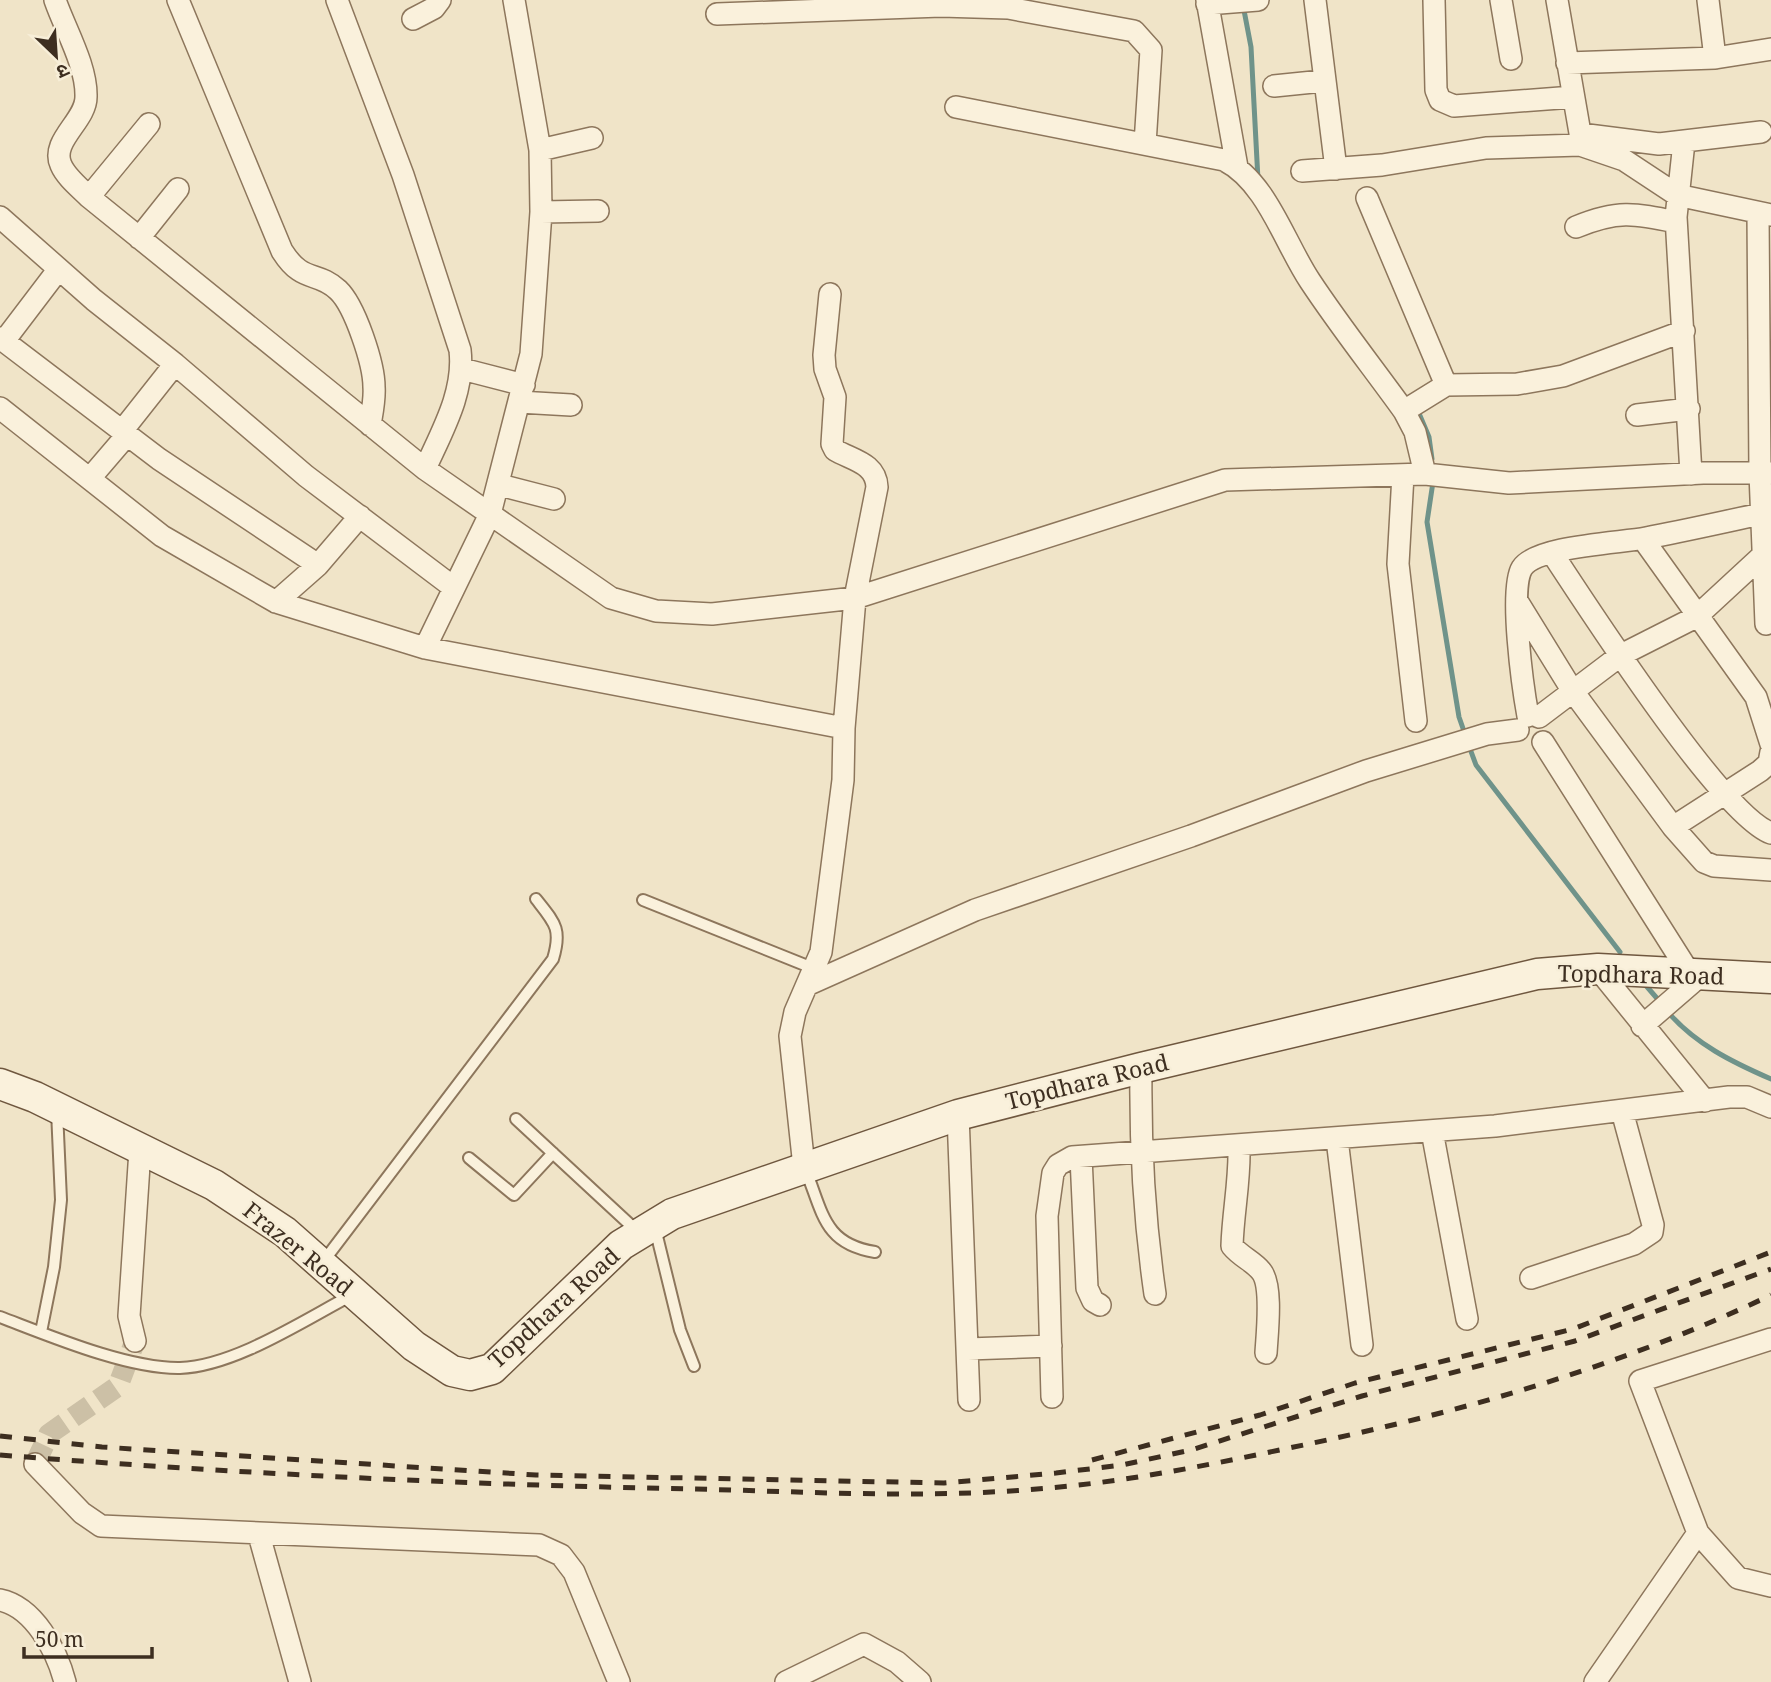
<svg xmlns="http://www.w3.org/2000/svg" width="1771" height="1682" font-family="'Noto Serif','Noto Sans Devanagari',serif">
  <rect width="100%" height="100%" fill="#f0e4c8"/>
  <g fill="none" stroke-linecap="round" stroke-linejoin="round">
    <!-- stream -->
    <path stroke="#6f938a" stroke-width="5" d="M1243,5l8,42 7,133
      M1418,411l11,26 3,22
      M1433,482l-6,40 32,195 7,20
      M1469,746l7,19 144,187
      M1642,981l19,22
      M1667,1011c28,33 65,51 104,68"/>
    <!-- street-tunnel -->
    <path stroke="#ccc0a6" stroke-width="21" stroke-dasharray="21 10" stroke-linecap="butt" d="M35,1464l14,-30 69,-48 17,-45"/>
    <defs>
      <path id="lane" d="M643,900l172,69
        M516,1119l122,113
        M469,1158l45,37 39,-42
        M806,1171c17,42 18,73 69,81
        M655,1228l25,102 14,36
        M323,1262l230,-303c9,-30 2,-36 -17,-60
        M0,1317c50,19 128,52 180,51 55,-2 124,-48 172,-73
        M41,1332l13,-65 7,-67 -4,-89"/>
      <path id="street" d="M55,0c10,29 32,66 31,97 0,24 -36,44 -25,68 5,12 19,23 28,32l336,272 186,129 45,13 56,3 143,-16 370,-118 200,-6 84,9 194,-10h68
        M178,0l104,251c21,33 34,19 56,39 17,16 36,74 36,97 1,12 -2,26 -4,38
        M337,0l66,175 57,175c5,42 -18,81 -35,119
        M1207,0l30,167
        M1315,0l21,169
        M1434,0l2,90 4,10 14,6 119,-9
        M1501,0l10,59
        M1557,0l23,133
        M1207,4l51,-4
        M717,14l224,-8 67,2 126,23 17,19 -6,94
        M413,19l21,-11 6,-8
        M1715,58l56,-9
        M1567,63l148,-5 -7,-58
        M1274,86l49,-5
        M956,107l268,53c43,22 60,82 86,121 29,44 63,87 94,130l11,21 10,42
        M1580,134l79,10 102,-12
        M1684,142l-8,75 15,257
        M540,150l52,-12
        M1302,171l80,-6 104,-17 94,-3 44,15 53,35 94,20
        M89,197l60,-73
        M1367,198l79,187
        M541,212l57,-1
        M1758,213l2,260 6,151
        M0,217l94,83 81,64 131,112 147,111
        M1576,227c41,-17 58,-14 100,-5
        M139,238l39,-49
        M0,338l159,121 159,106
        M4,341l54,-71
        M462,369l62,16
        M519,402l52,3
        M0,408l162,128 114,66 149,46 419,80
        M1404,411l42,-26 71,-1 46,-8 121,-45
        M1637,415l52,-6
        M122,431l53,-67
        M1403,475l-5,89 18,157
        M91,477l36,-42
        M500,485l54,14
        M1643,539l113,158 15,47
        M1552,553c35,53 170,263 219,280
        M276,602l42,-37 42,-49
        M1519,604l53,86 101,137 31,35 10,4 57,4
        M425,648l65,-134 41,-160 10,-142 -1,-62 -26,-150
        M1528,716c-5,-27 -19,-127 -6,-148 14,-22 98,-25 124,-30 38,-7 77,-16 115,-24
        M1539,717l82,-62 75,-38 66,-61 7,5
        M1543,742l147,232
        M1673,827l87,-56 9,-8 2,-11
        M1598,969l107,132
        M807,985l168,-75 216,-74 175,-65 121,-37 31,-4
        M1642,1026l59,-51
        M1141,1068c-1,76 3,150 14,226
        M958,1115l11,285
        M1432,1131l35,188
        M1337,1139l25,206
        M1239,1147c1,34 -6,65 -7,99 9,11 21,15 29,25 12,14 6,63 5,82
        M1081,1157l6,131 6,13 7,4
        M804,1167l-14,-131 5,-24 26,-60 22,-172 1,-52 11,-130 22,-111c-1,-24 -25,-27 -42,-37l-3,-6 3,-47 -10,-28 -1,-14 6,-61
        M1531,1278l103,-34 18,-12 1,-7 -31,-114
        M135,1341l-6,-25 11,-166
        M968,1349l83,-3
        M1052,1397l-5,-181 6,-43 5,-8 14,-8 423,-31 234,-29h18l24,10
        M35,1464l47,49 19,13 438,19 22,10 13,17 45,110
        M1698,1533l40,45 33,8
        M259,1535l41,147
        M0,1600c34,7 57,51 65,82
        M786,1682l78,-38 33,18 23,20
        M1595,1682l103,-149 -58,-152 131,-42"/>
      <path id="secondary" d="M0,1084l35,13 179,88 71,47 129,114 38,25 18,4 22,-6 129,-124 51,-31 286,-99 183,-47 396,-94 61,-5 173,9"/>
    </defs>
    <!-- lane casing -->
    <use href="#lane" stroke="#8d765c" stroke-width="14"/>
    <!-- street casing -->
    <use href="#street" stroke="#8d765c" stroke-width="24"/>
    <!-- secondary casing -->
    <use href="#secondary" stroke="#6f573f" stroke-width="33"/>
    <!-- lane -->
    <use href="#lane" stroke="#faf1dc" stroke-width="10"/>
    <!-- street -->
    <use href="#street" stroke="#faf1dc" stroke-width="21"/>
    <!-- secondary -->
    <use href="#secondary" stroke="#faf1dc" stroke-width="30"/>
    <!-- rail -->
    <path stroke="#3d2e20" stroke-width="5" stroke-dasharray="12 12" stroke-linecap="butt" d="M0,1436l102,11 434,28 408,8 112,-10 66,-8 69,-15 171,-54 213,-55 196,-72
      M0,1455c231,18 464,30 696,34 117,3 235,10 353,-1 81,-7 160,-23 240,-40 166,-34 329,-80 482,-153
      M1092,1460l168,-45 95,-32 218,-54 198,-77"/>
  </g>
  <g text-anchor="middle" stroke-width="5" stroke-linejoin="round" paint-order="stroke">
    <!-- street labels -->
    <g font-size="23" fill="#3d2e20" stroke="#f7eed8">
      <text transform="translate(1641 975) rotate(1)" y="8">Topdhara Road</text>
      <text transform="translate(1087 1082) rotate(-14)" y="8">Topdhara Road</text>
      <text transform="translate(298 1249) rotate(39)" y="8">Frazer Road</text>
      <text transform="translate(554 1308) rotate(-42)" y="8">Topdhara Road</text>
    </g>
  </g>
  <!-- north arrow -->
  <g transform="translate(56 56) rotate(155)" stroke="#f7eed8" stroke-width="5" paint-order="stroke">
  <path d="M0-5L12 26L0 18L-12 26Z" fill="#3d2e20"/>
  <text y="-10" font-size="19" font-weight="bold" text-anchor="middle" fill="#3d2e20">उ</text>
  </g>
  <!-- scale -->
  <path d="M24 1647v10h128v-10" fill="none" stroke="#3d2e20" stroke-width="3.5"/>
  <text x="35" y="1647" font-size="21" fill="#3d2e20" stroke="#f7eed8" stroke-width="5" paint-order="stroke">50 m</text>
</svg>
